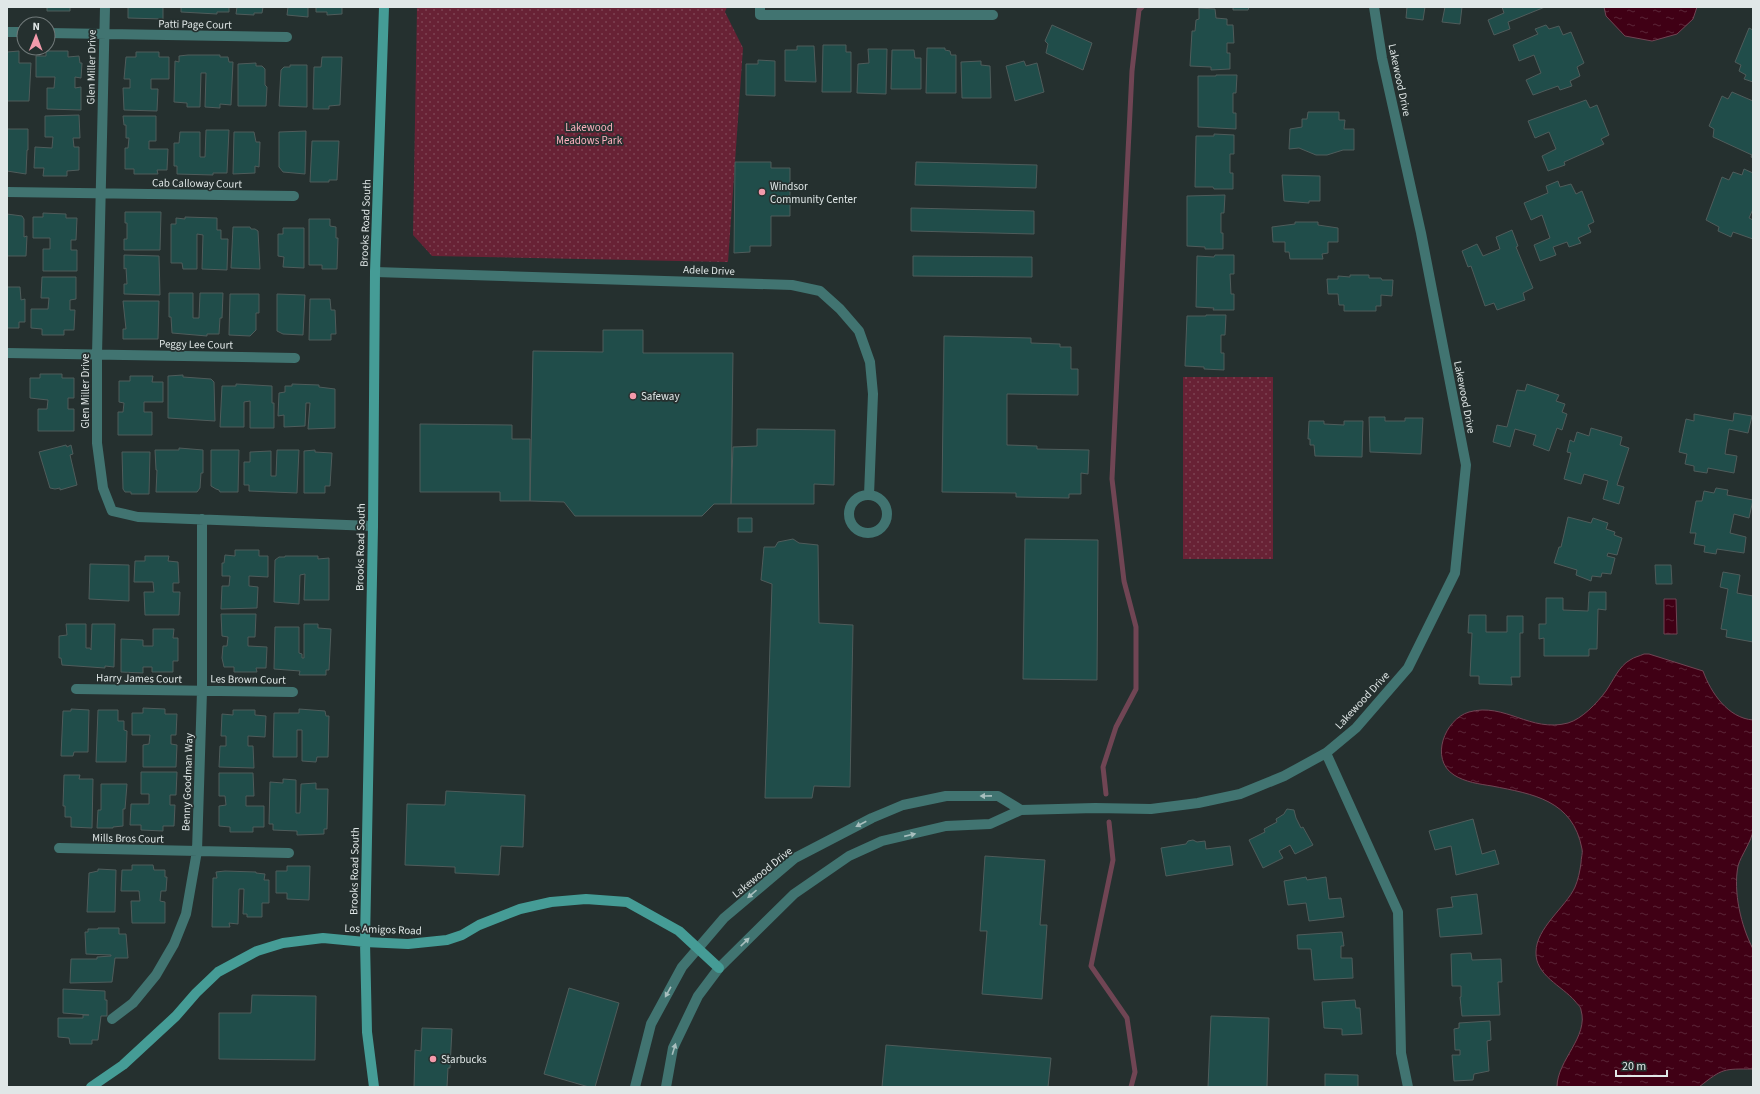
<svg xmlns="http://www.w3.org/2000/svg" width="1760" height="1094" font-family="'Source Sans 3',sans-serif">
  <defs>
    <pattern id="park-dots" width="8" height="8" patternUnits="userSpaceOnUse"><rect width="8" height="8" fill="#682235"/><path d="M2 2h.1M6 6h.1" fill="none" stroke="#7d4252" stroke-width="1.8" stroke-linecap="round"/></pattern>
    <pattern id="water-ripples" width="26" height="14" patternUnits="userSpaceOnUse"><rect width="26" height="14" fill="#400015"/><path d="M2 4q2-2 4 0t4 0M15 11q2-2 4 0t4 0" fill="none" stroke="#5b2537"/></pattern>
  </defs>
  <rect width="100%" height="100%" fill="#25302f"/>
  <!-- park -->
  <path fill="url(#park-dots)" d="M417,7h310l-2,5 18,36 -15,214 -296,-6 -19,-21z
    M1183,377h90v182h-90z"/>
  <!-- water -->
  <path fill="url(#water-ripples)" stroke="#704554" d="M1604,7h93l-4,12 -16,15 -25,7 -27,-5 -19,-20z
    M1664,599h12l1,35h-13z
    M1644,654h5l54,17c8,22 25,47 50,49 0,37 2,74 0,110 -1,11 -12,25 -15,36 -5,26 3,60 15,83v120c-30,0 -30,-1 -54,18h-142c0,-27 32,-50 24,-77 0,-3 -4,-6 -6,-9 -13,-15 -40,-26 -39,-49 0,-24 30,-45 39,-65 3,-7 5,-16 6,-24 0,-5 2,-10 1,-14 -9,-49 -49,-55 -90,-63 -13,-2 -27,-4 -38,-11 -25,-16 -9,-56 15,-63 36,-10 61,21 99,11 14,-4 29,-20 38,-32 7,-10 13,-25 24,-31 4,-3 10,-4 14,-6z"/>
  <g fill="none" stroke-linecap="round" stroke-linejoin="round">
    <!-- stream -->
    <path stroke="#704554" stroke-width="5" d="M1106,794l-3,-27 13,-40 20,-38v-62l-12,-46 -12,-102 20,-408 7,-61 3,-3
      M1109,822l4,38 -22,106 36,52 8,54 -4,15"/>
  </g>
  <!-- building -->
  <path fill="#204d4a" stroke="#4f5c5b" d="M47,7h23v4h-23z
    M128,7h35v12l-35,-1z
    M181,7h48v5h-12v2l-36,-2z
    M237,7h26l-1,6h-8v2l-18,-1z
    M288,7h20v10l-21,-2z
    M316,7h26v7l-15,1v-3h-11z
    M1233,7h16l-1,3h-15z
    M1407,7h18l-2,13 -17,-2z
    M1445,7h17l-2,17 -18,-2z
    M1502,7h43l-37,15 2,7 -16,6 -6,-15 16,-7z
    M1199,8l16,1 1,9 11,1v6h6l1,18h-7v10h3v16l-19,1v-3l-21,-1 2,-35h3l1,-11 3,-1z
    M1052,25l40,18 -9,27 -37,-17 2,-9 -3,-3z
    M1546,25l3,4 10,-3 4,9 8,-3 13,31 -7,4 3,9 -10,5 2,5 -12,4 -2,-4 -25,9 -7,-15 15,-7 -7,-18 -15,6 -6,-16 25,-11 -3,-5z
    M1749,28l4,2v52l-9,-3 2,-4 -7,-4 2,-6 -6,-3z
    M823,45h23v7h5v40h-29z
    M797,46h17l2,36 -31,-1v-31h12z
    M927,48h18v2l5,1 1,4h5v38h-30z
    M868,49h19l-1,45 -29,-1 1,-29 11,-1z
    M892,50h22l1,8h6v31h-30z
    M19,51v12h12l-2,38h-22v-49z
    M46,51h22v6l11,-1 1,7h2l-1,15 -6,-1v11l6,-1v23l-34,-1v-21h7l1,-11h-19v-21h10z
    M136,52h23v5h10v22h-18v10h7l-1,22 -33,-1 -1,-22h7v-9h-6l2,-22h10z
    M188,55h32v2h8l1,5h4l-2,43 -11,-1v4l-15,-1 1,-34h-5l-1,34h-13v-4l-13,-1 1,-41 4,1v-6z
    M322,57h20l-2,48 -11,1v3h-16l1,-42h7z
    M758,60l17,1v35l-29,-1v-31h12z
    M981,61v4l9,1 1,32h-29l-1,-36z
    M1024,61l2,5 11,-3 7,29 -29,9 -9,-35z
    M256,63v3h6l3,3v16l2,2 -1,19h-28v-42z
    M290,65h17v42l-28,-1 2,-36 3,-3h6z
    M1216,75h21l-1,18h-3v20h3v16l-38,-2v-51h18z
    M1732,92l21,9v57l-2,-1 1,-2 -39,-18 1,-8 -5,-3 13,-30 6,3z
    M1586,100l4,8 7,-3 12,30 -8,4 3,5 -40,18 1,3 -17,6 -6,-15 14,-7 -7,-17 -14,6 -7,-17z
    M1308,112h31v8h6l-1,9h10v21h-11l-16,5h-11l-17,-7 -10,1 1,-20 12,-2v-8h5z
    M79,115l1,23h-7l1,9h5v23l-12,1v5h-24l1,-8h-10l1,-21 17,1 1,-11h-8v-21z
    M123,116h33v25h-7v8h19l-1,21h-10l1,4h-24v-5h-9v-21h3l1,-10h-3v-13h-2z
    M7,129h21v21h-1l-1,24 -19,-3z
    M206,130h23l-2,43h-14v2l-36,-1v-8h-3v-23h5l1,-11h20v25h5z
    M306,131l-1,43 -22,-2 -4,-5v-35z
    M234,132h20l2,10h4l-1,25 -4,-1v7l-22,1z
    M1214,134l20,1v19h-4v19h3v16h-19l-1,-2h-18l1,-51h18z
    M312,141h27l-2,39h-8v2h-19z
    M735,162h36v6h19v48h-19v30h-21v6l-16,1z
    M916,162l121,3 -1,23 -121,-3z
    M1744,169l9,4v36l-4,9 4,2v19l-20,-7 -2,5 -13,-6 1,-4 -13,-7 16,-43 7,3 4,-8 9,3z
    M1282,175l38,1v25h-11v2l-25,-2z
    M1558,181l2,6 11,-3 5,10 6,-3 12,31 -6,3 3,7 -13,6 3,5 -12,4 -2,-5 -14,5 3,8 -16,6 -6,-16 16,-7 -8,-23 -11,5 -7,-17 24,-10 -2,-7z
    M1225,195l-1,18h-3v20h2v16h-18v-2l-18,-1v-50z
    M911,208l123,3v23l-123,-3z
    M125,212h36l-1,38h-36v-11h3v-16h-2z
    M43,213l23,1v4h11l-1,22h-5v10h6v21h-34v-22h7v-11h-17v-21h10z
    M7,214l15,2 2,3v18l3,-1 -1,20h-19z
    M185,217l32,1v12h4v9h7l-1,31 -25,-1 1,-34 -6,-1v35h-14l-1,-6h-11v-39h5v-6l9,1z
    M309,219h21v7l6,1v11h2l-1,31h-15v-4h-13z
    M1295,222h23v3l20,3v14h-10v11l-6,1 1,5h-33l-1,-7h-4v-10h-12l-1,-15 23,-3z
    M233,227h17l1,2h4l3,2 2,38 -29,-1z
    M283,228h21v40l-21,-1 1,-10 -6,-1v-22h5z
    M1512,230l6,16 -2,1 17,41 -10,5 2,7 -28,10 -3,-7 -9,3 -14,-40 -3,1 -6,-16 15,-7 6,12 17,-7 -4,-12z
    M124,255l35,1 1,39 -36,-1v-10h3l-1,-16 -2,1z
    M1215,255h19v19h-4l1,20h3v16h-21l1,-2 -18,-1 1,-51 17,1z
    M913,256l119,1v20l-119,-1z
    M1350,275h19v3h12l1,2h11l-1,16 -11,-1v11h-5v5h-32v-6h-5l-1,-11h-10l-1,-15h11v-3l12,1z
    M42,277h34v22l-6,1v10h5l-1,20h-10v5h-22v-6l-11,-1v-19h17l1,-11h-8z
    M7,287h13l1,13 4,-1v23h-6v6h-12z
    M169,293h24v25h6l1,-25h23l-1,25h-2l-1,16h-12v2l-35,-3 -1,-16h-2z
    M230,294h29v19h-3v17l-6,6 -21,-1z
    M277,294l28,1 -2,40 -20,-1 -6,-3z
    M310,299h20l1,11h4l1,24h-5v6h-22z
    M123,301h36l-1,38h-35v-10h3z
    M1206,315h20l-1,20h-4v18h3v17l-20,-1v-2l-19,-1 2,-50h19z
    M603,330h40v23h90l-2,151h-17l-12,12h-127l-11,-14 -34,-1 3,-150 70,1z
    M944,336l87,2v5l29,1v3h11v22h7v26l-71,-1v51l30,1v3l52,1 -1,24 -7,-1v21h-12v4l-53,-1v-4l-74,-1z
    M40,374h22v4h12v20h-6v11h6v22h-36v-22h9l1,-9 -18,-2v-20h10z
    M183,375v2l28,2 3,3 1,39 -47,-3v-42z
    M130,376h23l-1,6h11v20h-19v10h8v23h-34v-23h5l1,-9 -5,-1v-21h11z
    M236,384l36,2v17h2v25h-24v-27l-6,1v25h-24l2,-41h14z
    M292,384l27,1v2l16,2v39l-27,1 2,-26h-4l-1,23 -21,1v-12l-6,1 1,-23 6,-1v-6h7z
    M1527,384l32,11 -3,6 9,3 -3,8 5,2 -5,16 -5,-2 -8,23 -16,-6 3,-10 -21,-6 -5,18 -17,-5 4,-17 10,2 10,-37 8,1z
    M1734,413l18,3 -4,17 -19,-4 -4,25 12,2 -3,17 -26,-5 -1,5 -13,-2v-5l-9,-2 2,-10 -8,-2 7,-33 8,2v-7l39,7z
    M1369,417h16v4h20v-3h18l-2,36 -51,-2z
    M1309,421h15v3l20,1v-4h19l-1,36 -47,-1 -1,-11h-4v-6h-2z
    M420,424l92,1v14h18v62h-30v-9h-80z
    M1591,428l31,9 -2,8 9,3 -12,37 7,2 -5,17 -16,-5 5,-18 -24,-7 -3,10 -17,-5 7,-26 -4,-1 3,-12 4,2 3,-10 12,4z
    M757,429l78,1 -1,55 -20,-1v20h-83l2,-57 24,-1z
    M66,445l1,2 4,-2 2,9 -3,1 7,30 -17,5v-2l-5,1 -5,-1 -11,-36z
    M179,448l24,2v23h-2l-1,15 -3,4h-41l1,-22h-1l-1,-20h24z
    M211,450h28l-1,42h-18l-1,-2 -3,-1 -5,-3z
    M277,450h22l-2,43 -48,-2v-6h-5v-23h6v-10l21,-1v25h5z
    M315,450v2l17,1 -2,33h-5v7h-21v-42z
    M122,452h28l-1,42h-18v-2h-6l-2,-3z
    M1716,488l12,2 -1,5 26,5 -4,18 -15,-4 -4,19 16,4 -2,16 -27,-4 -1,5 -12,-2 1,-6 -11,-2 2,-11h-6l6,-32h6l2,-10 10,2z
    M1568,517l23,6 2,-5 15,5 -2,6 9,3 -1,3 8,3 -5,17 -9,-2 -1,3 8,2 -4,16 -9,-1 -1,4 -9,-1 -1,5 -15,-6 1,-5 -23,-7 5,-16h2z
    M738,518h14v14h-14z
    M793,539l6,4 19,2 1,78 34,2 -3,162 -36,-1 -2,12h-47l7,-214 -11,-4 3,-33h11l3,-5z
    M1025,539l73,1 -1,140 -74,-1z
    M235,550h24v6h9v21l-19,-1v10l9,1 -1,21 -36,1 1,-23h7l1,-10h-8v-13h2l1,-8 10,1z
    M145,556h24l-1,5 10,1 1,21h-6v9h7l-1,23h-34l-1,-23h10l-1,-10h-19l1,-21h10z
    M285,556h33v3l11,-1v42h-25l1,-26 -5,1 -1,29 -25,-2 1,-42 4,-3h6z
    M90,564l39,1v36l-40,-2z
    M1655,565h16l1,19h-16z
    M1723,572l17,3 -3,18 16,3v46l-27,-5 1,-7 -6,-1 7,-40 -8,-2z
    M1589,592h17v18l-8,-1 -1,40h-8v7h-45v-18l-5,1v-15h7v-26h17v12l25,1z
    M221,614h35l-1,23h-7v9l19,1 -1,21h-10l1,4h-23v-5h-10l-2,-9 1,-12h4l1,-9 -6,-1z
    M1469,615h17v17h21v-16h16v17h-3v44h-9l1,8 -33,-1v-8h-9l2,-43h-4z
    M66,624h20v24h4l1,2 1,-26h23l-1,43 -9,-1v2l-43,-3 -1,-7h-2v-22l8,-1z
    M304,624h14v4l13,1 -2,41h-3v5h-27l1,-4 -26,-2 1,-42h24v26l3,1v4h2z
    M153,629h21l-1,9h5v23h-5v11h-21v-5h-9v6l-22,-1v-33l22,1v6h10z
    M143,708l22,1v5h12l-1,21h-5v9l6,1 -1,22h-33v-22l6,-1 1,-9h-18v-22h11z
    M71,709l18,1 -1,42h-14l-1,4h-12l2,-45h8z
    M299,709l26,2 1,5h3l-1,41h-11l-1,5 -14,-1v-31h-5v27h-24l1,-44h25z
    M98,710h20v11h6v9l3,1 -1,31h-30z
    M233,710h22v5l11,1 -1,21 -17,-1v10h5l1,22 -35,-1 1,-21h6v-10h-5l1,-22 11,1z
    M141,772h36l-1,23h-6v10h5l-1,21h-11v5l-22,-1v-5h-11l1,-21h18v-10h-8z
    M219,773h34l1,23h-8v10h18v21h-11v5h-23v-5l-11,-1v-20l7,-1 -1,-9h-6z
    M64,775h16l-1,4h14l-1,49 -21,-1v-10h-6v-11h-2z
    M283,779l13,1v33h4l1,-29 15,-1v6h12l-1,40h-3v5l-27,1v-4l-24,-1v-6h-4l1,-42 13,1z
    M101,784h26l-2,25h-2v17l-10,1v1h-16l1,-18h3z
    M446,791l79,4 -2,52 -22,-1 -2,29 -44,-2v-6l-50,-2 2,-61 38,1z
    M1287,809l7,1 2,8 5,10 2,-1 10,18 -18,9 -5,-9 -11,6 4,7 -20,10 -14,-28 16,-8 -1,-3 13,-7 -1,-3 8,-5 1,-2z
    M1473,819l9,35 13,-4 4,14 -43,11 -5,-29 -16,4 -6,-19z
    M1193,840l4,2 8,-1 1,8 24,-3 3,19 -67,11 -5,-28 25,-4 2,-3z
    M985,856l60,4 -5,65h7l-5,74 -60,-5 5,-63h-7z
    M132,865h21l1,5h11v7h2l-1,14h-5l-1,10 5,1v21h-33l-1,-22h9l-1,-10h-18l1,-21h10z
    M287,866h23l-1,34 -22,-1v-6h-11v-22h11z
    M98,869l18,1 -1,42h-28l2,-39 9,-2z
    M225,871l31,1v1l9,1 -1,6h5v23h-7v14h-15v-3h-4l1,-25h-5l-1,35 -9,-1 1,4h-18l1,-49h4l-1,-6z
    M1306,877l1,3 19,-3 3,22 12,-1 3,19 -35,4 -3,-18 -18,2 -4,-24z
    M1477,894l5,40 -42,3 -3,-28 16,-2 -2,-10z
    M98,928h21v6h7l2,24h-13l-3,24 -42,1 1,-24h26v-2l14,-1v-1l-25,-1 -1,-22h3v-3h10z
    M1342,932l2,14h-3v12h11l1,20 -39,2 -3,-31h-13l-1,-14z
    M1471,953l1,7 29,-1 1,23h-4l2,33 -38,1 -2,-19h1v-11h-9l-1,-32z
    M569,988l50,15 -24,84h-6l-45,-13z
    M63,989l42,2v9h2v16h-6l-3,24h-6v4h-22l-1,-6 -11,-1v-19h25v-3h6l-26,-2z
    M252,995l64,1 -1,64 -96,-1v-46h32z
    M1355,1000l1,8h4l2,26 -20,1v-6l-18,-1 -2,-26z
    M1211,1016l58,2 -2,69h-59z
    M1490,1021l1,19 -4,1 2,30 -15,3 -1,6 -19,1 -2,-26h8v-5h-5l-1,-21 5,-1v-5z
    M422,1028l30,1 -2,39h-2l-1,19h-33l1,-37 6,1z
    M886,1045l165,13 -3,29h-166z
    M1325,1074l33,1v12h-33z"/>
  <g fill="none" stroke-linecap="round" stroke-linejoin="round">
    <!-- street -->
    <path stroke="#417471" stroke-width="10" d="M105,7l-8,348v88l6,45 9,23 26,6 235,9
      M760,7v8h233
      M7,32h17
      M48,33l239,4
      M7,192l287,4
      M375,272l417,13 28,6 20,18 19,22 11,31 3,32 -4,101
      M7,353l288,5
      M849 514a19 19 0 1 1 38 0a19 19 0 1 1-38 0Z
      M76,689l217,3
      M1326,753l72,159 3,141 7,34
      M59,848l230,5
      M112,1019l21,-16 23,-28 18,-31 12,-30 11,-63 5,-160v-172
      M635,1087l16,-63 31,-57 42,-49 71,-60 77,-40 31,-13 43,-9h52l23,14
      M666,1087l7,-39 25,-52 21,-28 75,-74 55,-38 33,-15 64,-15 44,-2 31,-14 74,-2 56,1 47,-6 42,-9 44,-18 42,-23 30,-25 52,-60 47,-95 11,-108 -45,-232 -39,-175 -8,-51"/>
    <!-- secondary -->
    <path stroke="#459c96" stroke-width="10" d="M91,1087l32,-22 53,-49 20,-23 22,-21 39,-21 26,-8 40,-5 42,4 43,2 39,-4 15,-5 17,-10 41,-16 31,-7 35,-3 41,3 52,29 40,37
      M374,1087l-7,-55 -2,-90 8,-416 2,-254 9,-265"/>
  </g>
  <!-- one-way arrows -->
  <defs><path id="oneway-solid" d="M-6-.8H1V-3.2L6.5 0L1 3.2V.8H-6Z"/></defs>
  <g fill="#a8bfbe">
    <use href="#oneway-solid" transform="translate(986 796) rotate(179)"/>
    <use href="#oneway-solid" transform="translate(861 824) rotate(153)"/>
    <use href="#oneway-solid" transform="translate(910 835) rotate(-13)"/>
    <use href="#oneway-solid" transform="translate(752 894) rotate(139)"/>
    <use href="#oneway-solid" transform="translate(745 942) rotate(-44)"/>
    <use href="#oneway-solid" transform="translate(668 992) rotate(119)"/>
    <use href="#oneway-solid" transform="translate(674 1049) rotate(-73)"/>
  </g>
  <!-- markers -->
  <g fill="#f39aab" stroke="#25302f" stroke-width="1.5">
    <circle cx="762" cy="192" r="4"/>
    <circle cx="633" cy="396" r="4"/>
    <circle cx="433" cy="1059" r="4"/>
  </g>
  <g text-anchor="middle" stroke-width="3.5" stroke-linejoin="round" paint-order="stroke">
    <!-- street labels -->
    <g font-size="11" fill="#e0e7e7" stroke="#25302f">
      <text transform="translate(195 24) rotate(1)" y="4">Patti Page Court</text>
      <text transform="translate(91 67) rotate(-89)" y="4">Glen Miller Drive</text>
      <text transform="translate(1400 80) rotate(78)" y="4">Lakewood Drive</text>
      <text transform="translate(197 183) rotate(1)" y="4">Cab Calloway Court</text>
      <text transform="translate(365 223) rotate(-88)" y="4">Brooks Road South</text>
      <text transform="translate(709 270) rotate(2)" y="4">Adele Drive</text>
      <text transform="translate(196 344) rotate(1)" y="4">Peggy Lee Court</text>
      <text transform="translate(85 391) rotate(-90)" y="4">Glen Miller Drive</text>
      <text transform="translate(1465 397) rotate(79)" y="4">Lakewood Drive</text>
      <text transform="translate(360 547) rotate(-89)" y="4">Brooks Road South</text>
      <text transform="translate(139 678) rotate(1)" y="4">Harry James Court</text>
      <text transform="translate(248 679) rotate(1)" y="4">Les Brown Court</text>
      <text transform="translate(1362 700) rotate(-47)" y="4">Lakewood Drive</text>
      <text transform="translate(187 782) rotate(-88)" y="4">Benny Goodman Way</text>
      <text transform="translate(128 838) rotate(1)" y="4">Mills Bros Court</text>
      <text transform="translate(354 871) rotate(-89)" y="4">Brooks Road South</text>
      <text transform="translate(762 872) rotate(-39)" y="4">Lakewood Drive</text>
      <text transform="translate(383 929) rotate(2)" y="4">Los Amigos Road</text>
    </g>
    <!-- park labels -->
    <g font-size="11" fill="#fdb0be" stroke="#25302f">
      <text x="589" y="131">Lakewood<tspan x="589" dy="13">Meadows Park</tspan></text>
    </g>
    <!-- poi labels -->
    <g font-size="11" fill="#e0e7e7" stroke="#25302f" text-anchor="start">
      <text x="770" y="190">Windsor<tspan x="770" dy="13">Community Center</tspan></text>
      <text x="641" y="400">Safeway</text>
      <text x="441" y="1063">Starbucks</text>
    </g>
  </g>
  <!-- border -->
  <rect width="1760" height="1094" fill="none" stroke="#e0e7e7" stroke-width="16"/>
  <!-- north arrow -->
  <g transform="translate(36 36) rotate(1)"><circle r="19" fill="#25302f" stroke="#707979"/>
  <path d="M0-3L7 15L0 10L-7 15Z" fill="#f39aab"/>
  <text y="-6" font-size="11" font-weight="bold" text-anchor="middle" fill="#e0e7e7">N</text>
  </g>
  <!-- scale -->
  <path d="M1616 1070v6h51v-6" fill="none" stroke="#e0e7e7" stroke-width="2"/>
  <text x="1622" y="1070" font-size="12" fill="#e0e7e7" stroke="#25302f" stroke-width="3" paint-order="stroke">20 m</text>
</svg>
